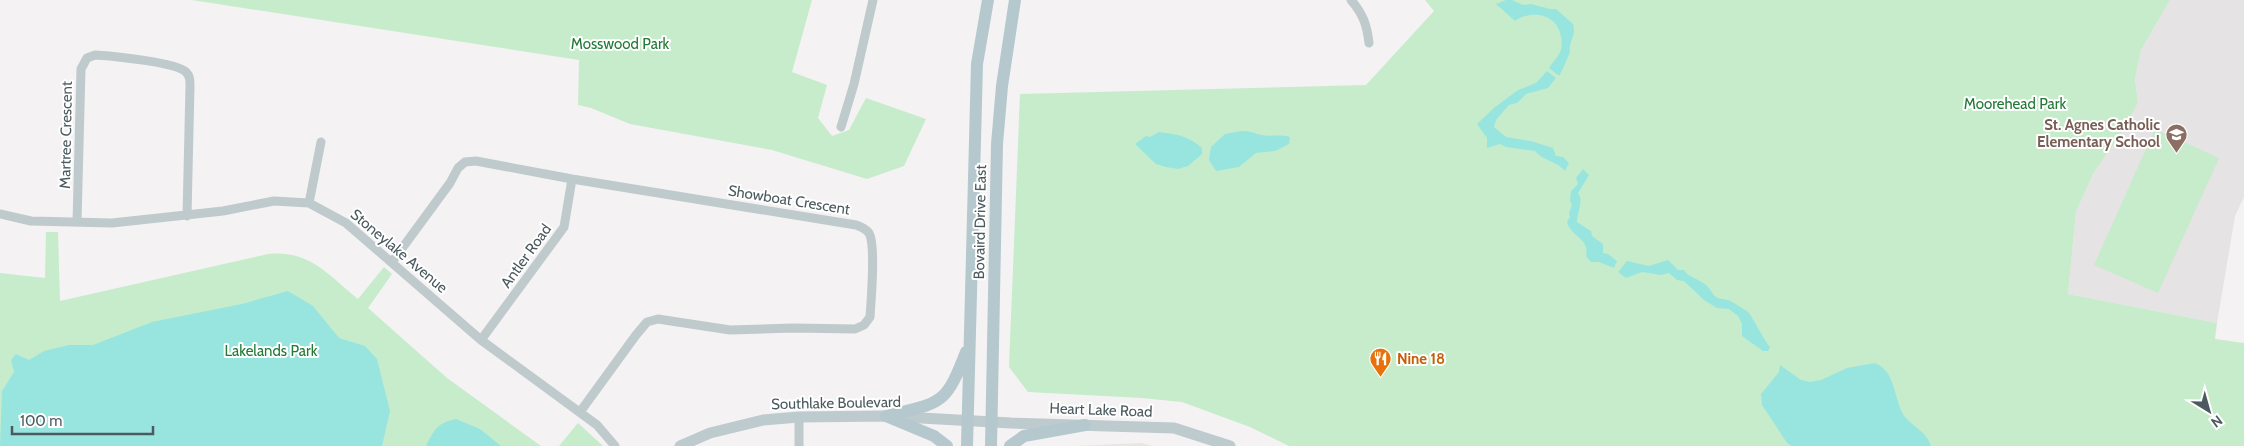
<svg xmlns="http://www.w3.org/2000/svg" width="2244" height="446" font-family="Cabin,sans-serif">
  <rect width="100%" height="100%" fill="#f4f2f3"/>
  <!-- commercial -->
  <path fill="#e9e5e0" d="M1141,443l12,3h-78z"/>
  <!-- education -->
  <path fill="#e5e3e4" d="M2170,0h74v197l-9,19 -18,107 -149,-29 8,-82 17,-38 29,-42 16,-29 -3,-24 6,-29z"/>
  <!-- green -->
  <path fill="#c6eccb" d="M192,0h620l-20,72 35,13 -9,33 14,18 17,-6 17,-32 60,21 -22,47 -37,13 -95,-29 -142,-26 -39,-16 -13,-3 1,-45z
    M1425,0h745l-29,50 -6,29 3,24 -16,29 -29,42 -17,38 -8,82 149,29 -2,16 29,4v103h-955l-39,-19 -68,-25 -40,-4 -114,-6 -19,-25 11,-273 346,-9 68,-74z
    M2155,129l64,29 -61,135 -64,-28z
    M46,232h12l2,69 208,-47c42,-4 59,20 90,45l26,-32 8,7 -24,34 79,70 94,68h-541v-173l45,5z
    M578,423l25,23h-44z"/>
  <!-- water -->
  <path fill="#98e5e0" d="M1506,0h6l11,5 8,-1 19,5h6l17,15c4,11 -5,18 -3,28 -2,5 -9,22 -11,24l-10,-8c3,-5 9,-11 11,-16 2,-3 2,-11 1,-15 -3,-23 -29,-28 -46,-16l-19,-17z
    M1547,71l9,7 -8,10 -22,6 -9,9 -8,2 -13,15 -2,7 12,10 25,4 22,7 3,8 7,1 6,6 -4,8c-8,-10 -22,-10 -30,-20l-29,-4 -6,-3 -13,4v-10l-10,-14 18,-17 23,-17 18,-7z
    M1241,131c10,0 12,2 20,4 10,2 19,-1 29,2l-1,7 -14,7 -19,2 -17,14 -23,4 -7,-11 2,-13 14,-13z
    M1159,132c17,2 30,4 43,16v6l-14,12 -10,3 -12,-2 -10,-3 -21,-20 11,-8 4,1z
    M1583,169l6,6 -11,18c6,8 -1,19 -1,29l14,9 1,5 11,8v9l5,1 9,7 -3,7 -15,-6h-8l-5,-6c4,-18 -15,-19 -19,-34l3,-5 -1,-4 3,-8 -2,-4 1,-10 7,-7 -2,-6z
    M1668,260l10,10h6c4,7 15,9 22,15 4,3 6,9 10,12 3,2 8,2 12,3 6,2 13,8 19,11 4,2 17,30 23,36l-2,4h-5l-21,-15v-12l-4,-8 -9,-7 -12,-1 -13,-8 -20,-19 -7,-1 -8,-7 -8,2 -19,-3 -16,6 -8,-6 9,-11 22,5z
    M288,291l25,15 26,32 26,8 12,13 13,52 -8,35h-382l2,-55 12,-19 -3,-12 5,-6 13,6 15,-9 25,-6h24l59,-23 90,-18z
    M1875,363c22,9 18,37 30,54 8,10 22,15 26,29h-139l-5,-3 -25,-38 -1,-11 18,-22 1,-7 21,15 9,2 11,-2 26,-12z
    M456,419l24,10 21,17h-75c8,-16 11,-23 30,-27z"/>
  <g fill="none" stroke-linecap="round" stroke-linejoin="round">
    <!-- street -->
    <path stroke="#bfcacd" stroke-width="9" d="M1351,0c12,14 16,25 18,43
      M841,127l13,-43 19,-84
      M309,203l12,-61
      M0,214l31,7 81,2 111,-12 51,-10 35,2 37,20 135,117 116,85 18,21
      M77,222l4,-153 6,-11 8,-3c16,1 81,7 91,17 4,4 4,8 4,14l-3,130
      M392,262l58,-79 8,-15 7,-6 11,-1 96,18 284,46c5,2 9,3 13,8 7,12 2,68 1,84l-6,8 -9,4 -62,-1 -63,2 -72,-11 -11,3 -11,13 -56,77
      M481,340l83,-113 8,-48
      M799,446v-29"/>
    <!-- secondary -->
    <path stroke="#bdcace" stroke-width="11" d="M680,446l30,-13 53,-13 36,-3 87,-1 125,7 163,5 56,18"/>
    <!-- primary -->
    <path stroke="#b5c8ce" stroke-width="12" d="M886,416c55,-14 59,-9 80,-64
      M886,416l48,20 13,10
      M967,446l10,-382 11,-64
      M991,446l6,-302 5,-58 13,-86
      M1010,446l14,-10 61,-11"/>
  </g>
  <!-- icons -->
  <defs>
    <symbol id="school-pin" viewBox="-11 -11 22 30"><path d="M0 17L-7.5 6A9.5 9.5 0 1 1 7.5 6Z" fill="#8d6e63" stroke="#fff"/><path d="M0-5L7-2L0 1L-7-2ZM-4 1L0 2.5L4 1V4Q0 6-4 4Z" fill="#fff"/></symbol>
    <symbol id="restaurant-pin" viewBox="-11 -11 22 30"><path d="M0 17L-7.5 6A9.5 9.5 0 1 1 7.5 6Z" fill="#e8710a" stroke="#fff"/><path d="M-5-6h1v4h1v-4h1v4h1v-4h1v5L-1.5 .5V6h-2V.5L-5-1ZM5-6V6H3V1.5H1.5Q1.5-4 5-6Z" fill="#fff"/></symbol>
  </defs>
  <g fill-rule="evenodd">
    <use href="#school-pin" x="2164" y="122" width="25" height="34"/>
    <use href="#restaurant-pin" x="1368" y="346" width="25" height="34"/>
  </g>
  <g text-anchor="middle" stroke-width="4" stroke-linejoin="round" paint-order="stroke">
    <!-- park labels -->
    <g font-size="15" fill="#217a36" stroke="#fff">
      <text x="620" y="49">Mosswood Park</text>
      <text x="2015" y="109">Moorehead Park</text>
      <text x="271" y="356">Lakelands Park</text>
    </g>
    <!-- education labels -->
    <g font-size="15" font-weight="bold" fill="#785e54" stroke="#fff" text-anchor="end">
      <text x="2160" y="130">St. Agnes Catholic<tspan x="2160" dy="17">Elementary School</tspan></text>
    </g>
    <!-- street labels -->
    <g font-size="15" fill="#4b5a5e" stroke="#fff">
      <text transform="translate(66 135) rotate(-89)" y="5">Martree Crescent</text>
      <text transform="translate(789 200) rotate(9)" y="5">Showboat Crescent</text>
      <text transform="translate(980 222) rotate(-89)" y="5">Bovaird Drive East</text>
      <text transform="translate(399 251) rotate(40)" y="5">Stoneylake Avenue</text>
      <text transform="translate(526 256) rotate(-54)" y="5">Antler Road</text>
      <text transform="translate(836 403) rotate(-1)" y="5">Southlake Boulevard</text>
      <text transform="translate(1101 410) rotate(2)" y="5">Heart Lake Road</text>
    </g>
    <!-- food labels -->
    <g font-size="15" font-weight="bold" fill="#c56008" stroke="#fff" text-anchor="start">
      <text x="1397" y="364">Nine 18</text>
    </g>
  </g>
  <!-- north arrow -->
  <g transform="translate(2209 411) rotate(143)" stroke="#ffffff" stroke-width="4" paint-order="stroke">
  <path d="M0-4L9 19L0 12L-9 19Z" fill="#4b5a5e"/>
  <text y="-8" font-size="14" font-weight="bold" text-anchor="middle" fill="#4b5a5e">N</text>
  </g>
  <!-- scale -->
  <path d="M12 426v8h141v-8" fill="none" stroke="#4b5a5e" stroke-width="2.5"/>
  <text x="20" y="426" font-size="15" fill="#4b5a5e" stroke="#ffffff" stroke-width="4" paint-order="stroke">100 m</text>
</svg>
